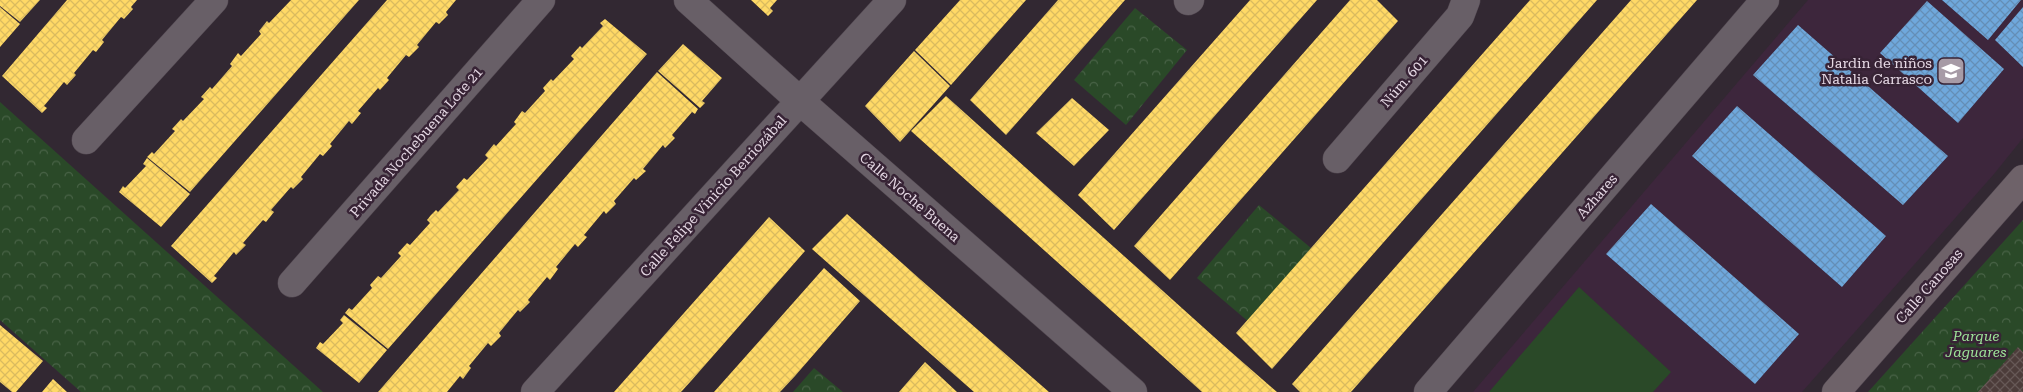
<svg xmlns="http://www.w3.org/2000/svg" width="2023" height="392" font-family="'Roboto Serif',serif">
  <defs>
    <pattern id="park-crowns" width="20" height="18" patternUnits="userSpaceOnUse" patternTransform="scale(1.25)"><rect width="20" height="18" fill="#2a4928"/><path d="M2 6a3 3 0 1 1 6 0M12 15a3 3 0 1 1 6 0" fill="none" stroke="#496347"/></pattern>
    <pattern id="homes-cross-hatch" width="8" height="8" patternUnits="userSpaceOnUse" patternTransform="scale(1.25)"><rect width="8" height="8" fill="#ffd966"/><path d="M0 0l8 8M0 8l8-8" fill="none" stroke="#dabb5f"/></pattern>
    <pattern id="schools-cross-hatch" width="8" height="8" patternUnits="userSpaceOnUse" patternTransform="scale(1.25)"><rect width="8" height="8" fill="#6fa8dc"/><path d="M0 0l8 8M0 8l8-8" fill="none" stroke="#648eb6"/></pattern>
    <pattern id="building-cross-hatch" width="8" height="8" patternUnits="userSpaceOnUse" patternTransform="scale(1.25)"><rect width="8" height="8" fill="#4c3c3a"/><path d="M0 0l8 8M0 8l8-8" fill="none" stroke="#665856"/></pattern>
  </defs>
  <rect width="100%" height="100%" fill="#322832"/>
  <!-- built -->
  <path fill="#3d263c" d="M1808,0h215v138l-29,36 -192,218h-329z"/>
  <!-- green -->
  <path fill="#2a4928" d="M1579,287l92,85 -18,20h-164z"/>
  <!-- park -->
  <path fill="url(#park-crowns)" d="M1135,8l52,42 -61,75 -52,-45z
    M0,102l323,290h-242l-81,-72z
    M1259,205l52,43 -61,75 -53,-45z
    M2023,220v172h-155z
    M814,368l29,24h-50z"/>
  <!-- homes -->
  <path fill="url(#homes-cross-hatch)" d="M0,0h40l-20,22 -20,-16z
    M67,0h70l-6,7 2,2 -9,10 -3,-2 -19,23 2,2 -8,10 -3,-2 -19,23 2,2 -9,10 -3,-3 -20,24 3,2 -5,5 -40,-37z
    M291,0h68l-169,192 -43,-35 5,-5 2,2 21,-23 -3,-2 9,-10 2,2 21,-22 -3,-2 9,-10 2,2 20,-23 -2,-2 8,-11 3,3 20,-22 -2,-3 8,-10 2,2z
    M387,0h69l-10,12 2,3 -9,9 -3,-2 -19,23 2,2 -10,10 -3,-2 -19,23 2,2 -9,10 -2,-2 -20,23 3,2 -9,11 -3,-3 -19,23 2,2 -9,10 -3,-2 -19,23 2,2 -10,10 -2,-2 -20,23 3,2 -8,10 -3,-2 -20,23 3,2 -10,10 -2,-3 -20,24 3,2 -5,5 -41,-37z
    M751,0h26l-7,8 3,3 -5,5z
    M960,0h66l-75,85 -36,-35z
    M1058,0h67l-119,135 -36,-35z
    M1250,0h67l-203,230 -36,-35z
    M1350,0h27l21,21 -228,259 -36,-34z
    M1530,0h67l-325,369 -36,-36z
    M1631,0h66l-346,392h-51l-8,-8z
    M0,7l20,17 -20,23z
    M605,19l42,35 -259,295 -43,-36 4,-5 3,2 20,-22 -2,-3 8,-9 3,2 20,-22 -3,-3 9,-10 3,2 20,-22 -3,-3 4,-5 5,-5 2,2 21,-22 -3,-3 8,-9 3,2 21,-22 -3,-3 9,-11 2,2 20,-22 -2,-2 8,-11 3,2 20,-22 -2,-3 8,-9 2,2 21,-22 -3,-3 9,-10 2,2 21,-22 -3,-3z
    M683,44l39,34 -20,23 3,2 -5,5 -42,-37z
    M914,51l36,35 -50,56 -35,-36z
    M657,72l41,37 -3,5 -3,-2 -20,23 3,3 -10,10 -2,-3 -20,24 3,2 -10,9 -2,-2 -20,23 2,3 -10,10 -2,-3 -20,24 3,2 -9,10 -3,-3 -19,23 2,2 -8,11 -3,-3 -19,23 2,2 -10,10 -2,-2 -19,23 2,3 -10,10 -3,-3 -19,23 2,2 -8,11 -3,-3 -13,16h-69z
    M946,96l277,249 54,47h-75l-32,-29 -259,-232z
    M1072,98l37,32 -35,36 -38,-33z
    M147,158l43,36 -29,33 -42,-35 4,-6 2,2 21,-22 -3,-2z
    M847,214l74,66 128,112h-75l-49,-43 -113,-100z
    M769,217l36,34 -114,130 -10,11h-67z
    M824,268l36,33 -65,75 -15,16h-66z
    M344,315l43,35 -28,33 -43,-35 4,-6 3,2 20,-21 -3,-3z
    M0,325l43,36 -27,31h-4l-12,-10z
    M925,362l32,30h-58z
    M53,379l14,13h-25z"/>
  <!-- schools -->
  <path fill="url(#schools-cross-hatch)" d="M1942,0h79l-33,40z
    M1927,1l77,68 -46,54 -78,-70z
    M2023,7v60l-28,-27z
    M1798,25l150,131 -45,49 -150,-130z
    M1737,106l149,130 -44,51 -150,-131z
    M1651,204l148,130 -44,50 -149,-130z"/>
  <!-- building -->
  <path fill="url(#building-cross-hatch)" d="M2018,347l5,5v40h-45z"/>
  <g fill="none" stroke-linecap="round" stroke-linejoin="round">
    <defs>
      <path id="street" d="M688,0l112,101 333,291
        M1188,1l2,-1
        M86,140l128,-140
        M1337,159l123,-143 6,-16
        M292,283l249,-283
        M535,392l357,-392
        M1428,392l337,-392"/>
      <path id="secondary" d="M1836,392l187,-213"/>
    </defs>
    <!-- street casing -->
    <use href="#street" stroke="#4f454e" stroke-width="29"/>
    <!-- secondary casing -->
    <use href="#secondary" stroke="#4f454e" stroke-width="29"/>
    <!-- street -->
    <use href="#street" stroke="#685f67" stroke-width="28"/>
    <!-- secondary -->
    <use href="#secondary" stroke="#6e6269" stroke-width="28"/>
  </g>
  <!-- icons -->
  <defs>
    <symbol id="school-square" viewBox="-11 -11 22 22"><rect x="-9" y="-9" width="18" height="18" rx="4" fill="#a79ba6" stroke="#372335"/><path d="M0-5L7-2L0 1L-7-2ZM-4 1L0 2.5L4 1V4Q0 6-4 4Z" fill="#fff"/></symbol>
  </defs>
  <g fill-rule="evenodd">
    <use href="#school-square" x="1935" y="55" width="32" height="32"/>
  </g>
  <g text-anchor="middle" stroke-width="5" stroke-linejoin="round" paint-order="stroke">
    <!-- poi labels -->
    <g font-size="14" fill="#e6d9e5" stroke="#372335" text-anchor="end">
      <text x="1932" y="68">Jardin de niños<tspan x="1932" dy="16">Natalia Carrasco</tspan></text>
    </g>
    <!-- street labels -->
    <g font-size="14" fill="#e6d9e5" stroke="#372335">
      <text transform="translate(1404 81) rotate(-49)" y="5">Núm. 601</text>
      <text transform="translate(416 142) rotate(-49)" y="5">Privada Nochebuena Lote 21</text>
      <text transform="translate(713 196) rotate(-48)" y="5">Calle Felipe Vinicio Berriozábal</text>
      <text transform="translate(1597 196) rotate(-49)" y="5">Azhares</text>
      <text transform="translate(910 197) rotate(41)" y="5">Calle Noche Buena</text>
      <text transform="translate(1929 286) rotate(-49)" y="5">Calle Canosas</text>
    </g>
    <!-- park labels -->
    <g font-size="14" font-style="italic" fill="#9ee599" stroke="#372335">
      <text x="1976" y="341">Parque<tspan x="1976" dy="16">Jaguares</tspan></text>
    </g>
  </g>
</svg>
